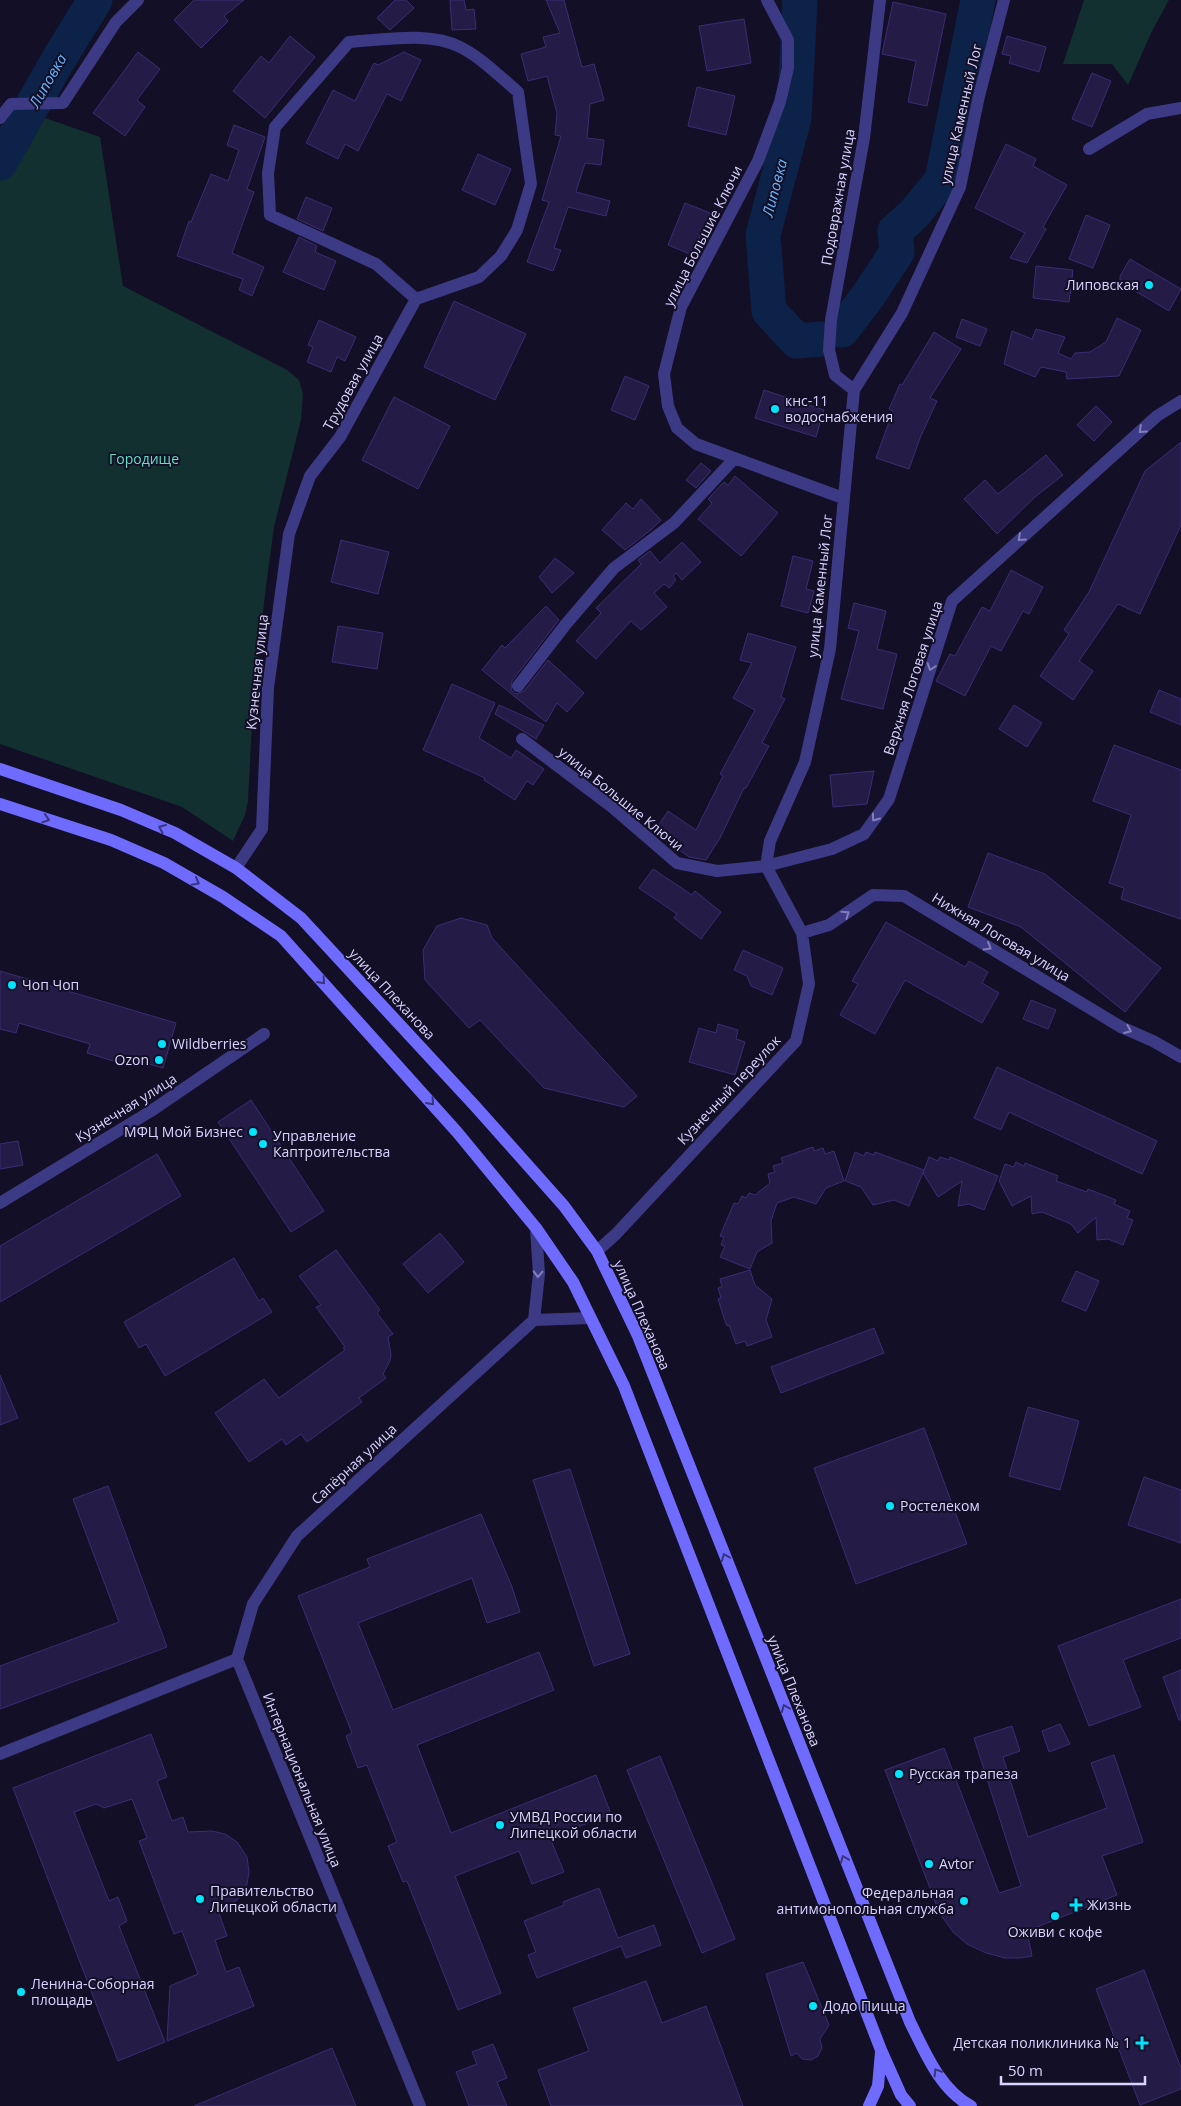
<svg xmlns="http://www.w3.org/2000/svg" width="1181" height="2106" font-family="'Open Sans',sans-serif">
  <rect width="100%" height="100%" fill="#130f26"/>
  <!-- green -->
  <path fill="#12302f" d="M1084,0h85l-17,31 -24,54 -16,-21h-49z
    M42,117l58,20 23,149 164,84 12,10 4,14 -2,26 -27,107 -6,44 -14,113 -6,117 -3,14 -12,26 -51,-34 -182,-63v-569z"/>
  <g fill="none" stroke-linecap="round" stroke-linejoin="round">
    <!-- river -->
    <path stroke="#0c2248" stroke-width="35" d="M800,0l-6,118 -31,117 6,76 28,30 24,-2
      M0,163l57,-101 38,-62
      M842,330l26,-34 29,-44 -2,-21 19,-17 28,-34 36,-180"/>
  </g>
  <!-- building -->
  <path fill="#241b47" stroke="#3b2d73" d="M194,0h50l-20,16 4,5 -27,27 -27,-28z
    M395,0h11l8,8 -24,22 -13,-12z
    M450,0h14l2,10 8,-1 2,20 -24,1z
    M546,0h18l18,67 12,-3 10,36 -14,4 -3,34 17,2 -3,25 -16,-2 -9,29 34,9 -4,15 -38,-9 -14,41 7,2 -8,21 -26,-9 22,-60 -7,-2 19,-64 -6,-1 2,-22 -10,-37 -19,5 -7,-27 25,-7 -3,-10 17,-4z
    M893,2l53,12 -19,92 -19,-4 8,-41 -34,-7z
    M744,19l7,44 -44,8 -8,-45z
    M290,36l25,21 -50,61 -32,-27 28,-35 8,7z
    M1007,36l39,11 -7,25 -30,-9 2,-7 -9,-2z
    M138,52l22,17 -23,31 8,7 -20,29 -32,-23z
    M404,52l17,8 -20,41 -14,-7 -29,57 -13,-7 -7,15 -32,-16 27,-53 22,11 19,-38 4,2z
    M1092,73l19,8 -19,46 -20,-8z
    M697,87l38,9 -9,39 -38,-9z
    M234,125l31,12 -18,52 7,3 -22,61 32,14 -12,29 -13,-6 4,-11 -66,-23 12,-35 2,1 20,-48 17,7 11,-31 -12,-5z
    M1006,144l30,15 -3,7 34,19 -24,42 3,2 -19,34 -17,-5 15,-25 -50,-25z
    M478,154l33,15 -16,36 -33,-15z
    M306,197l26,11 -9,23 -26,-12z
    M685,203l25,10 -18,42 -24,-10z
    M1086,215l24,10 -17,43 -24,-9z
    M299,237l18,9 -2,6 21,9 -12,29 -41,-18z
    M1130,259l51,30 -12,22 -49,-29v-6z
    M1036,266l37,4 -4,32 -36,-4z
    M454,301l72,33 -31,66 -71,-33z
    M1117,318l24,12 -22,46 -52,3 -1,-7 -25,-5 -6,10 -31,-13 8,-33 20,8 4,-10 29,8 -7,16 13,6 4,-6 15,-1 16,-10z
    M962,319l25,10 -7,17 -24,-9z
    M319,320l37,17 -11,24 -8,-4 -6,15 -24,-10 6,-15 -5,-2z
    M934,332l27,17 -31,49 7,3 -17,37 -11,31 -33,-11 17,-47 -4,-2 11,-25 2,1z
    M625,376l24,10 -14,34 -24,-10z
    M764,390l60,20 -8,27 -61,-19z
    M394,397l56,29 -32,63 -56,-29z
    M1096,406l16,16 -18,19 -17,-16z
    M1181,442v83l-41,89 -22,-10 -39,57 14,10 -20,29 -33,-24 29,-42 -5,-4 25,-38 56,-121z
    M1046,455l17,20 -28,22 -38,37 -33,-35 21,-19 13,14z
    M701,463l10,8 -15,17 -10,-8z
    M735,476l43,37 -37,43 -43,-37 14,-16 -4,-4 16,-17 4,3z
    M641,499l20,21 -9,9 -27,21 -23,-20 24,-27 7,6z
    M341,540l48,12 -11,42 -47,-12z
    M682,542l19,20 -19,18 -6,-7 -3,3 3,4 -7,8 -5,-4 -10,9 13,14 -26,23 -10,-9 -35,38 -20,-18 25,-28 -5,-5 45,-44 -3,-4 12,-9 10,12z
    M793,556l20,5 -7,28 8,2 -6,22 -27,-7z
    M555,558l19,15 -22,20 -13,-16z
    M1011,570l32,17 -14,27 -6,-3 -22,40 -10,-5 -26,50 -29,-15 14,-27 5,2 27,-49 8,4z
    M854,603l32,8 -9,38 20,5 -14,55 -42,-10 18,-68 -11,-3z
    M546,606l13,14 -47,61 -1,9 5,4 8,-3 24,-31 36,33 -17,19 -10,-9 -11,19 -64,-52 20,-25 3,3z
    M338,626l45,7 -6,36 -45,-7z
    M748,633l48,14 -15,50 4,2 -23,44 7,3 -23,42h-2l-24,50 -14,22 -17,-3 -35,-25 14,-21 28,19 27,-54 -3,-2 35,-64 -22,-12 19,-35 -12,-3z
    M452,684l43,19 -16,35 32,20 5,-8 28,19 -11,16 -6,-4 -12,19 -31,-20 1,-2 -62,-28z
    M1159,690l22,9v26l-31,-13z
    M499,705l45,20 -8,14 -41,-25z
    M1014,705l28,18 -15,24 -28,-18z
    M1114,745l67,25v149l-60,-20 3,-11 -15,-5 22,-68 -38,-14z
    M874,771l-7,33 -34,3 -3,-32z
    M988,853l57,21 116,94 -36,44 -104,-85 -53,-20z
    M653,869l39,26 3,-4 26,21 -20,27 -27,-21 3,-4 -38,-26z
    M461,918l26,7 5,13 145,158 -13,11 -80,-19 -64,-68 -11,8 -44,-48 -2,-30 14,-24z
    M886,922l79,45 4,-6 19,11 -6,11 17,10 -17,30 -77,-43 -30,54 -35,-19 18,-31 -6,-3z
    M743,950l40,18 -11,27 -21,-9 -4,-10 -13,-6z
    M0,971l176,52 -13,45 -31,-9 -2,7 -43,-13 3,-9 -71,-21 -3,10 -16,-4z
    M1031,1000l25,10 -8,19 -25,-10z
    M718,1024l20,6 -2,9 9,3 -10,33 -46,-13 10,-34 17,5z
    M997,1067l160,74 -15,33 -133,-62 -8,18 -27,-12z
    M251,1100l73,111 -33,21 -73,-110z
    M18,1141l5,24 -23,4v-25z
    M813,1147l1,4 9,-3 2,6 9,-3 10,30 -18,7 -10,16 -22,-7 -17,6 -6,18 1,22 -15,9 -7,17 -30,-12 5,-11 -4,-1 3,-8 -4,-1 14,-33 4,1 4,-8 4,2 3,-5 6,2 15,-12 -2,-9 7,-2 -2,-6 10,-3 -2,-5z
    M855,1152l9,4 2,-4 8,3 1,-3 49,18 -15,36 -15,-6 -21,5 -12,-18 -16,-6z
    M157,1154l24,42 -181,106v-56z
    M929,1157l9,4 2,-4 9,3 1,-3 48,19 -14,34 -15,-6 -11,2 4,-25 -24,16 -15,-24z
    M1016,1162l8,4 1,-3 33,13 -2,5 31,11 1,-3 28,11 -2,4 16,7 -3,7 6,2 -10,25 -15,-6 -11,1 -1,-23 -18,16 -7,-9 -29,-12 -10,2 -1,-18 -19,10 -13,-25 6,-17 9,3z
    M440,1233l24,29 -36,31 -25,-29z
    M336,1250l44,60 -3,3 16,21 -5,3 3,18 -1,6 -7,13 3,4 -27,20 3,4 -55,40 -6,-8 -15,11 -4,-6 -33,23 -34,-49 49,-34 15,19 66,-48 -2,-2 2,-1 -29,-40 5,-2 -22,-29z
    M234,1258l25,43 4,-3 9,14 -107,64 -19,-32 -7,4 -15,-26z
    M750,1270l5,15 17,14 -6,21 6,17 -25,9 -2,-5 -9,3 -7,-19 -2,1 -3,-8 -6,-19 3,-1 -3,-10 4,-1 -2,-8z
    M1076,1271l23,10 -13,30 -24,-10z
    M874,1328l10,25 -103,40 -10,-26z
    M0,1375l18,43 -18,7z
    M1028,1407l51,14 -19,69 -51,-14z
    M924,1428l43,116 -111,40 -42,-116z
    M570,1469l60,185 -36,12 -61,-186z
    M1144,1477l37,13v53l-53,-18z
    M108,1486l59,161 -167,62v-43l119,-44 -46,-123z
    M481,1514l31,73 8,25 -33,11 -15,-45 -114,45 35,87 146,-58 15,38 -137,55 34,88 145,-58 15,39 -61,24 14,34 -32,12 -13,-33 -64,25 46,117 -43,17 -51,-129 -4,1 -15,-36 9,-4 -30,-77 -9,3 -12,-32 6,-3 -54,-137 72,-29 -3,-8z
    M1181,1599v39l-58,22 18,47 -52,19 -31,-80z
    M1181,1670v50h-2l-16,-43z
    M1060,1724l10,20 -21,8 -7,-21z
    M1012,1726l8,25 -17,6 25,80 79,-29 -16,-45 23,-8 29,87 -41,14 15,39 -90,36 5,25 -12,2h-15l-19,-5 -19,-9 -14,-12 -14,-20 -54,-142 59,-22 55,145 22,-7 -47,-148z
    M151,1734l16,43 -10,4 15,40 11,-4 5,15 24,-1 13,3 12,8 10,15 2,15 -2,12 -5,10 -5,6 -18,13 8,23 -12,4 11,32 13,-5 15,39 -87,35 3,-55 28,-12 -16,-43 -8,3 -35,-93 8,-3 -15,-39 -28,9 -8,-4 -22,8 35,89 9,-4 9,24 -8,5 46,116 -47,19 -105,-273z
    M660,1756l75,183 -33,14 -75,-183z
    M599,1888l19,50 36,-13 7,20 -35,13 -5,-12 -84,32 -9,-23 8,-3 -12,-31 40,-16 -1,-3z
    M803,1962l26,63 -9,14 2,9 -4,8 -7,4 -9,-1 -5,-6 -6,3 -25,-82z
    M1144,1970l37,98v21l-41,16 -44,-116z
    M646,1981l16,42 44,-17 37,100h-192l-13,-36 51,-19 -16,-43z
    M493,2044l14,34 -10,4 10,24h-38l-13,-34 21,-8 -5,-12z
    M332,2048l24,58h-162z"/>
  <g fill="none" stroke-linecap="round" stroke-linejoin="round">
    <!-- street -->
    <path stroke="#3d3a85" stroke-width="12" d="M767,0l21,40v28l-8,34 -22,59 -77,146 -17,67 4,32 9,22 19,16 147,54
      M0,118l11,-14 52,-1 53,-81 22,-22
      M1089,149l58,-35 34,-6
      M854,390l-19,-15 -6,-25 2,-30 33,-182 16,-138
      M518,686l48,-62 48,-56 60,-45 60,-64
      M522,739l90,68 65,56 40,8 49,-5 66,-17 32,-15 25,-35 63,-198 205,-185 24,-15
      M766,866l4,-25 35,-79 25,-113 24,-259 48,-77 58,-126 19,-91 25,-96
      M236,868l26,-39 6,-141 21,-154 21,-58 30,-39 76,-138 63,-22 22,-21 16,-26 14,-46 -13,-92c-19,-16 -36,-34 -58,-45 -31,-16 -78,-7 -111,-5l-74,85 -7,46 2,42 106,49 40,35
      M802,933l27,-8 44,-30 31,1 217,131 32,14 28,16
      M0,1203l151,-92 113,-77
      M597,1251l19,-17 180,-193 13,-57 -7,-51 -36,-67
      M534,1320l5,-46 -3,-46
      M237,1659l16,-55 44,-68 237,-216 56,-2
      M237,1659l183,447
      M0,1754l237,-95"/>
    <!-- secondary -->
    <path stroke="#6f6bff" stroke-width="12" d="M0,769l121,41 54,23 61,35 65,50 174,188 89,100 33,45 41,85 272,686c15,30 30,68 61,84
      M0,804l111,36 53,23 59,34 58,39 176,196 79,96 37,54 51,104 257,664 20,45 9,11
      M869,2106l9,-20 3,-34"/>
  </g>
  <!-- one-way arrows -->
  <defs><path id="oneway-chevron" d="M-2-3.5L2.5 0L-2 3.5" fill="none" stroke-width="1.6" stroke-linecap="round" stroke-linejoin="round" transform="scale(1.25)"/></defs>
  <g stroke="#837fbc">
    <use href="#oneway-chevron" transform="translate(1142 430) rotate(138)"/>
    <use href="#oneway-chevron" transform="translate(1021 538) rotate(138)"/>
    <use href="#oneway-chevron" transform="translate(931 667) rotate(108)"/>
    <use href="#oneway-chevron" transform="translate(875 818) rotate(126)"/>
    <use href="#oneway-chevron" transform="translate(846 914) rotate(-35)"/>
    <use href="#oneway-chevron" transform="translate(988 947) rotate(31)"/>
    <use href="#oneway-chevron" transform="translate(1128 1030) rotate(23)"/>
    <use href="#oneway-chevron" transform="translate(538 1274) rotate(92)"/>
  </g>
  <g stroke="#38347d">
    <use href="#oneway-chevron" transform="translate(46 819) rotate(18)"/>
    <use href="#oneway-chevron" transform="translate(162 828) rotate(-157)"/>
    <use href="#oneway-chevron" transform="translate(196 882) rotate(29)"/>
    <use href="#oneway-chevron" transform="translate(322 981) rotate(48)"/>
    <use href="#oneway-chevron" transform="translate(431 1102) rotate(48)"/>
    <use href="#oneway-chevron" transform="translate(725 1557) rotate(-112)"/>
    <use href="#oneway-chevron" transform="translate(785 1708) rotate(-112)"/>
    <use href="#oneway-chevron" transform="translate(844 1859) rotate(-112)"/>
    <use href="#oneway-chevron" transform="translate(937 2072) rotate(-122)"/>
  </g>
  <!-- markers -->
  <g fill="#00e5ff" stroke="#130f26" stroke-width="2">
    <circle cx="1149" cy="285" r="5"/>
    <circle cx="775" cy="409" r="5"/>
    <circle cx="12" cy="985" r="5"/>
    <circle cx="162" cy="1044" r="5"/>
    <circle cx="159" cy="1060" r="5"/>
    <circle cx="253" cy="1132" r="5"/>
    <circle cx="263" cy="1144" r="5"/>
    <circle cx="890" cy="1506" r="5"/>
    <circle cx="899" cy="1774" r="5"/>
    <circle cx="500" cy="1825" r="5"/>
    <circle cx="929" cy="1864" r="5"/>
    <circle cx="200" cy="1899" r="5"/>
    <circle cx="964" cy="1901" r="5"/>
    <path d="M1073.5 1897.5h5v5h5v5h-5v5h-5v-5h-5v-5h5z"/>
    <circle cx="1055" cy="1916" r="5"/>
    <circle cx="21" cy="1992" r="5"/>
    <circle cx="813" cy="2006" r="5"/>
    <path d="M1139.5 2035.5h5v5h5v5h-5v5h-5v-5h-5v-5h5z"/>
  </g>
  <g text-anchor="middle" stroke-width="4" stroke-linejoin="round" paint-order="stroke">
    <!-- street labels -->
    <g font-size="14" fill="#d9d4ff" stroke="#130f26">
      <text transform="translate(961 114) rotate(-77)" y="5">улица Каменный Лог</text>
      <text transform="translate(838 197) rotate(-80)" y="5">Подовражная улица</text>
      <text transform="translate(703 236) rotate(-63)" y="5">улица Большие Ключи</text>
      <text transform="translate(353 382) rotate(-61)" y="5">Трудовая улица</text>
      <text transform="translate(820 586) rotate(-84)" y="5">улица Каменный Лог</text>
      <text transform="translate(257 672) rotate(-84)" y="5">Кузнечная улица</text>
      <text transform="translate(913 678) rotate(-72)" y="5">Верхняя Логовая улица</text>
      <text transform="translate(621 799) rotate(39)" y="5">улица Большие Ключи</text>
      <text transform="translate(1001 937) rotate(31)" y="5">Нижняя Логовая улица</text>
      <text transform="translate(392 994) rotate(47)" y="5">улица Плеханова</text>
      <text transform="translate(729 1090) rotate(-47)" y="5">Кузнечный переулок</text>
      <text transform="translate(126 1108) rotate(-32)" y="5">Кузнечная улица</text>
      <text transform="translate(642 1315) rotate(66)" y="5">улица Плеханова</text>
      <text transform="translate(354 1464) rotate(-43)" y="5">Сапёрная улица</text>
      <text transform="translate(794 1691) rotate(68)" y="5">улица Плеханова</text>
      <text transform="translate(302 1780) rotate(68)" y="5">Интернациональная улица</text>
    </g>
    <!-- poi labels -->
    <g font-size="14" fill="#d9d4ff" stroke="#130f26" text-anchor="start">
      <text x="1139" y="290" text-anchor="end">Липовская</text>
      <text x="785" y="406">кнс-11<tspan x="785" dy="16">водоснабжения</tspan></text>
      <text x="22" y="990">Чоп Чоп</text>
      <text x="172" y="1049">Wildberries</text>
      <text x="149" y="1065" text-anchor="end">Ozon</text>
      <text x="243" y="1137" text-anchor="end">МФЦ Мой Бизнес</text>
      <text x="273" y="1141">Управление<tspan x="273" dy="16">Каптроительства</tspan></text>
      <text x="900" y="1511">Ростелеком</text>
      <text x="909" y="1779">Русская трапеза</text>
      <text x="510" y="1822">УМВД России по<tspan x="510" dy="16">Липецкой области</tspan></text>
      <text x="939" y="1869">Avtor</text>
      <text x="210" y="1896">Правительство<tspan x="210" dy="16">Липецкой области</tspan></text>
      <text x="954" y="1898" text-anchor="end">Федеральная<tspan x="954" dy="16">антимонопольная служба</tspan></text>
      <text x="1087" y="1910">Жизнь</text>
      <text x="1055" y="1937" text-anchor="middle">Оживи с кофе</text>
      <text x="31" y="1989">Ленина-Соборная<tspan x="31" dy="16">площадь</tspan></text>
      <text x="823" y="2011">Додо Пицца</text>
      <text x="1131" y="2048" text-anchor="end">Детская поликлиника № 1</text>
    </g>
    <!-- park labels -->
    <g font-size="14" fill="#5fe0c0" stroke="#130f26">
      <text x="144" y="464">Городище</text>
    </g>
    <!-- water labels -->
    <g font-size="15" font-style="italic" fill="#62b6ff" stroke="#130f26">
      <text transform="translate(48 81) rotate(-60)" y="5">Липовка</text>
      <text transform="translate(775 188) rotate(-75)" y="5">Липовка</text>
    </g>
  </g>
  <!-- scale -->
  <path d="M1001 2076v8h144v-8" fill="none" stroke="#d9d4ff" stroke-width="2.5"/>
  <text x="1008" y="2076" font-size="15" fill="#d9d4ff" stroke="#130f26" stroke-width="4" paint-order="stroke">50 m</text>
</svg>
